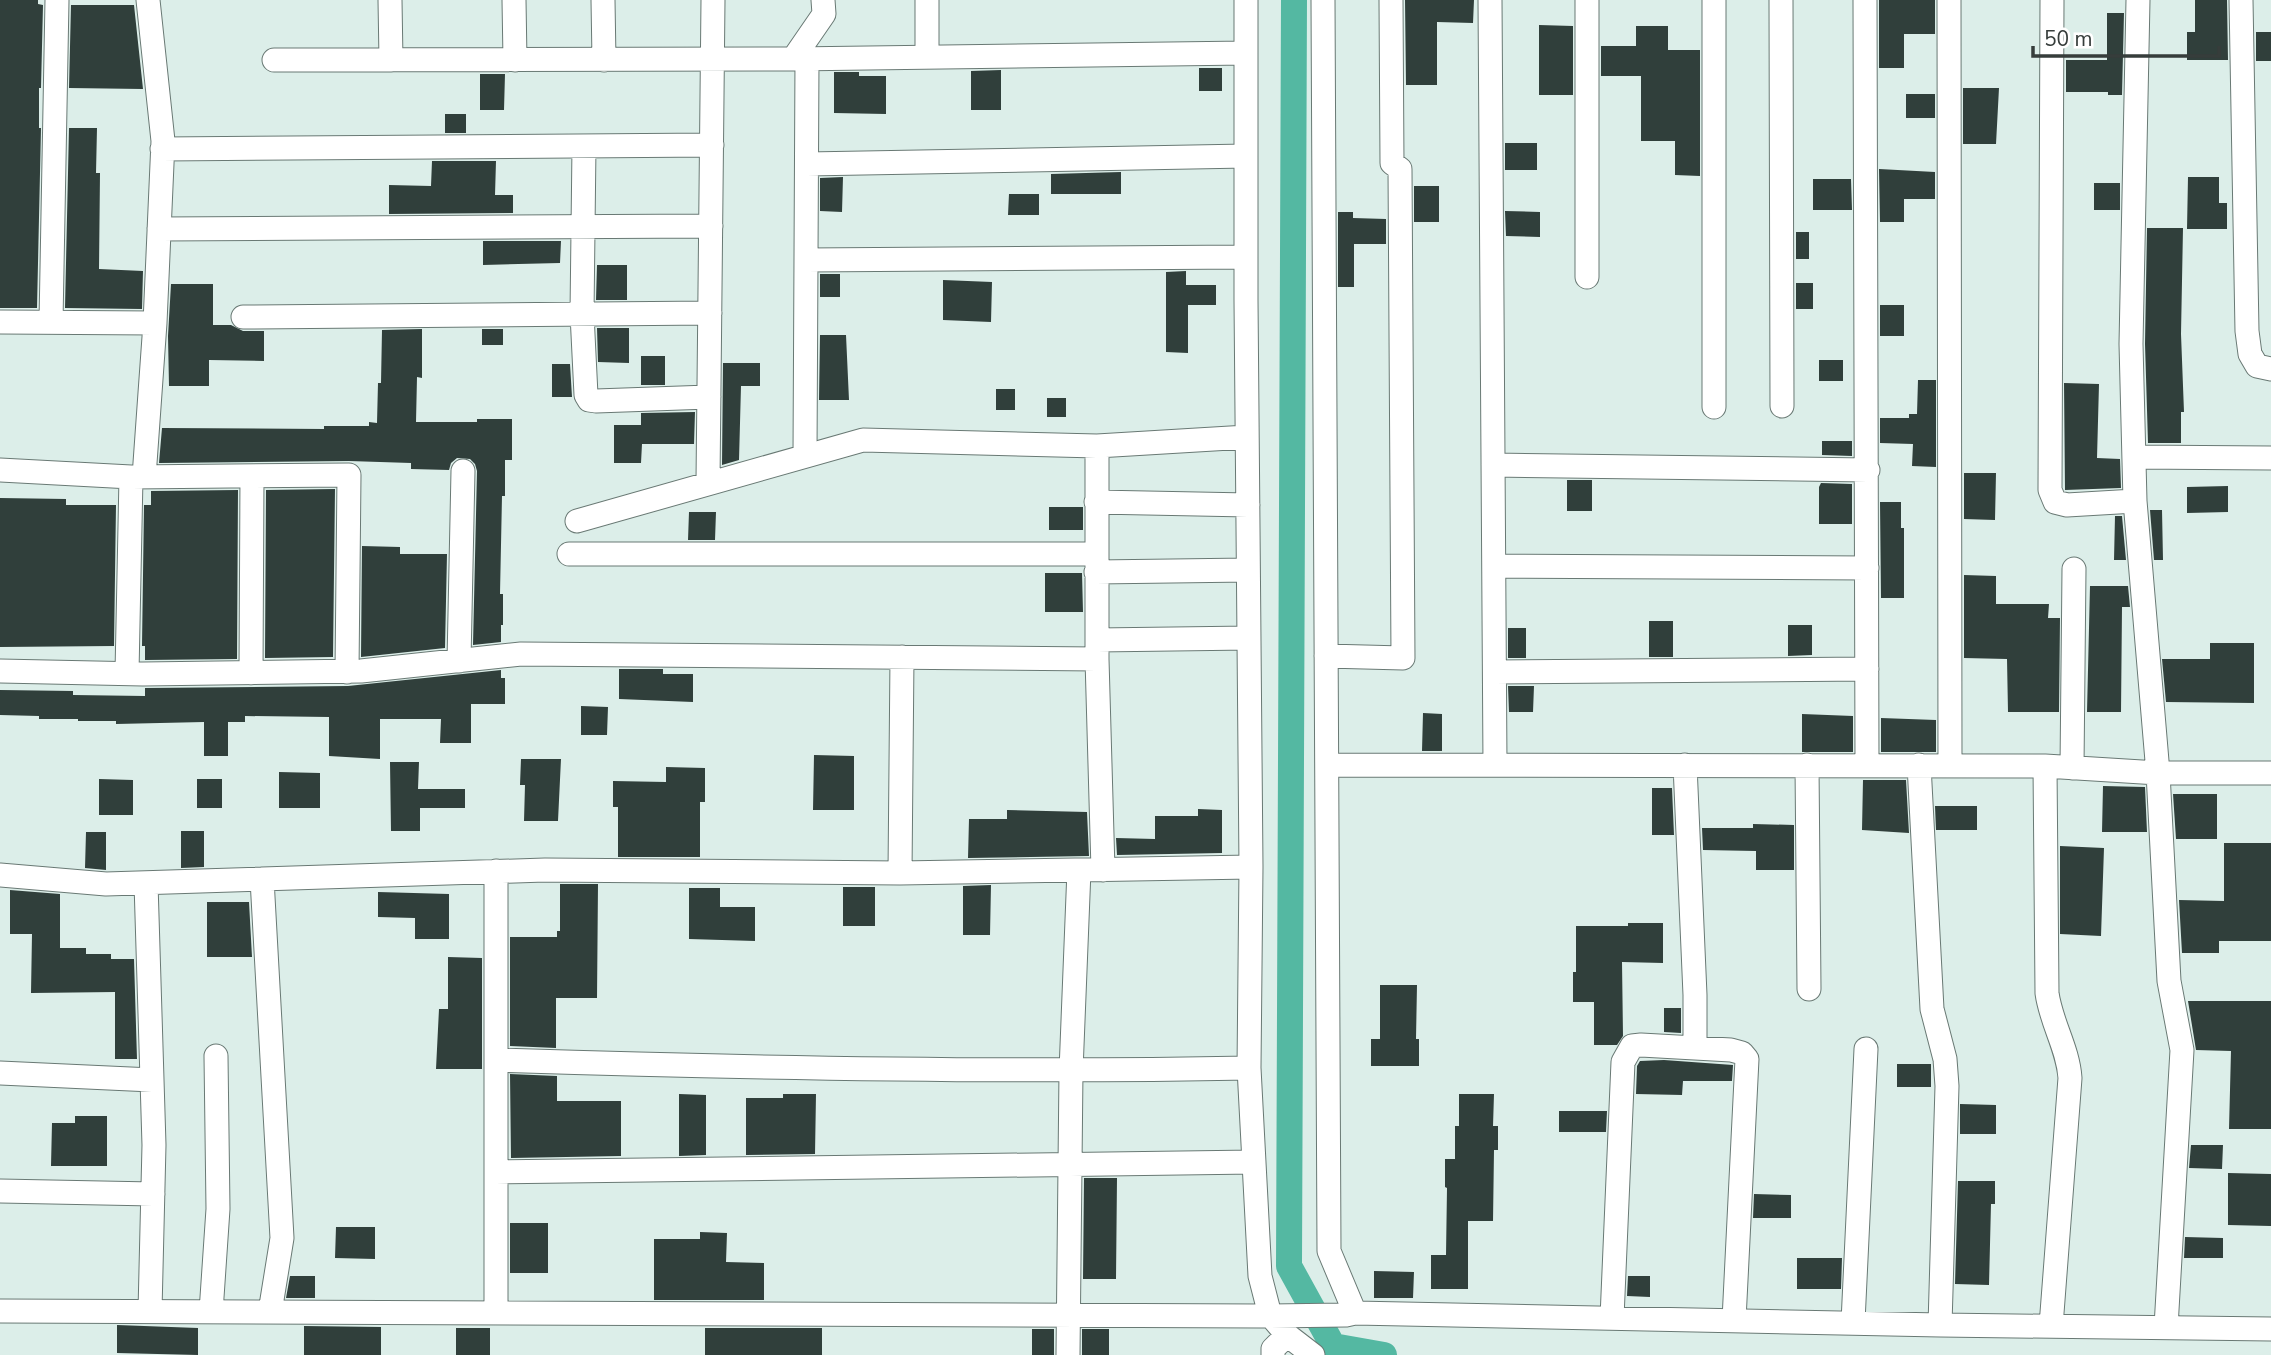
<svg xmlns="http://www.w3.org/2000/svg" width="2271" height="1355" font-family="'Nunito Sans',sans-serif">
  <rect width="100%" height="100%" fill="#dceee9"/>
  <g fill="none" stroke-linecap="round" stroke-linejoin="round">
    <!-- canal -->
    <path stroke="#54b8a2" stroke-width="26" d="M1294,0l-5,1266 44,80 51,9"/>
  </g>
  <!-- building -->
  <path fill="#303f3b" d="M0,0h38v4l5,1 -2,83h-2v40h2l-4,180h-37z
    M1405,0h69l-1,23 -36,-1v63h-31z
    M1879,0h56v34h-31v34h-25z
    M2195,0h32l1,60h-41v-28h8z
    M71,5h63l9,84 -74,-1z
    M2107,13h17l-2,82h-14v-3h-42v-32h41z
    M1539,25l34,1v69h-34z
    M1636,26h32v24h32v126l-25,-1v-34h-34v-65h-40v-30h35z
    M2256,32h15v29h-15z
    M1199,68h23v23h-23z
    M1001,70v40h-30v-39z
    M834,72h25v4h27v38l-52,-1z
    M480,74h25l-1,36h-24z
    M1963,88h36l-3,56h-33z
    M1906,94h29v24h-29z
    M445,114h21v19h-21z
    M69,128h28l-1,45h4l-1,96 44,2 -1,38 -77,-1z
    M1505,143h32v27h-32z
    M432,161h64l-1,34h18v18l-124,1v-29l42,1z
    M1879,169l56,3v27h-31v23h-24z
    M1121,172v22h-70v-20z
    M843,177l-1,35 -22,-1v-33z
    M2188,177h31v26h8v26h-40z
    M1813,179h38l1,31h-39z
    M2094,183h26v27h-26z
    M1414,186h25v36h-25z
    M1009,194h30v21h-31z
    M1505,211l35,1v25l-34,-1z
    M1338,212h15v6l33,1v25h-32v43h-16z
    M2147,228h36l-2,106 3,78h-3v31h-33l-3,-99z
    M1796,232h13v27h-13z
    M483,241h78l-1,22 -77,2z
    M597,265h30v35h-31z
    M1186,271v14h30v20h-28v48l-22,-1v-80z
    M820,274h20v23h-20z
    M943,280l49,2 -1,40 -48,-2z
    M1796,283h17v26h-17z
    M171,284h42v41h18l12,6h21v30l-55,-1v26h-40l-1,-50z
    M1880,305h24v31h-24z
    M597,328h32v35l-31,-1z
    M422,329v49l-5,-1 -1,45h61v-3h35v41h-7v36h-3l-2,98h3v31h-2v17l-28,3 4,-174 -2,-7 -5,-5 -13,-1 -6,5 -2,7 -38,-1v-6l-62,-2 -190,2 3,-35 162,1v-3h45v-4l8,1 1,-40h3l1,-53z
    M482,329h21v16h-21z
    M820,335h26l3,65h-30z
    M641,356h24v29h-24z
    M1819,360h24v21h-24z
    M723,363h37v23h-19l-2,74 -17,5z
    M552,364h18l2,33h-20z
    M1918,380h18v87l-24,-1 1,-22 -33,-1v-25h29v-4h8z
    M2064,383l35,1 -2,74 23,1 1,29 -56,2z
    M996,389h19v21h-19z
    M1047,398h19v19h-19z
    M695,412l-1,32h-52l-1,19h-27v-38h27v-12z
    M1822,441h30v15l-30,-1z
    M1964,473h32l-1,47 -31,-1z
    M1567,480h25v31h-25z
    M1821,483l31,1v40h-33v-37z
    M2228,486v26l-41,1v-26z
    M335,489l-2,168 -68,1 1,-168z
    M238,490l-1,169 -92,1v-14h-3l2,-141h7v-14z
    M0,498l66,1v6h50l-2,141 -114,1z
    M1880,502h21v26h3v70h-23z
    M1049,507h34v23h-34z
    M2150,510h12l1,50h-9z
    M689,512h27l-1,28h-27z
    M2115,516h7l4,44h-12z
    M362,546l38,1v7h47l-2,94 -84,9z
    M1045,573h37l1,39h-38z
    M1964,575l32,1v28h53l-1,14h12l-1,94h-51l-1,-53 -43,-1z
    M2090,586h38l2,21h-8l-1,105h-34z
    M1649,621h24v36h-24z
    M1788,625h24v30l-24,1z
    M1508,628h18v30h-18z
    M2210,643h44v60l-88,-1 -4,-43h48z
    M619,669h44v5h30v28l-74,-3z
    M501,670v8h4v26h-34v39h-31l1,-24h-61v40l-51,-3v-39l-84,-1v6h-17v34h-24v-34l-88,2v-3h-38v-2h-39v-3l-39,-1v-25l73,1v4l72,1v-8l203,-2z
    M1508,686h26l-1,26h-24z
    M581,706l27,1 -1,28h-26z
    M1423,713l19,1v37h-20z
    M1802,714l51,2v36h-51z
    M1881,718l55,2v32h-55z
    M814,755l40,1v54h-41z
    M521,759h40l-3,62h-34l1,-36h-5z
    M390,762h29l-1,27h47v19h-45v23h-29z
    M666,767l39,1v34h-5v55h-82v-50h-5v-26l53,1z
    M279,772l41,1v35h-41z
    M99,779l34,1v35h-34z
    M197,779h25v29h-25z
    M1863,780h43l3,53 -47,-3z
    M2103,786l42,1 2,45h-45z
    M1652,788h20l2,47h-22z
    M2173,794h44v45h-41z
    M1935,806h42v24h-41z
    M1198,809l24,1v43l-105,2 -1,-17 39,1v-23h43z
    M1007,810l80,2 2,44 -121,2 1,-39h38z
    M1753,824l41,1v45h-38v-19l-53,-1 -1,-22h51z
    M181,831h23v36l-23,1z
    M86,832h20v38l-21,-2z
    M2224,843h47v98h-52v12h-37l-3,-53 45,1z
    M2060,846l44,2 -3,88 -41,-2z
    M560,884h38l-1,114h-41v50l-46,-2v-109h47v-6h3z
    M991,885l-1,50h-27v-49z
    M843,887h32v39h-32z
    M689,888h31v19h35v34l-66,-2z
    M10,890l50,4v54h26v6h25v5h23l3,100h-22v-67l-84,1 1,-59h-22z
    M378,892l71,2v45h-34v-21l-37,-1z
    M207,902h42l3,55h-45z
    M1628,923h35v40l-41,-1 1,74 -6,9h-23v-43h-21v-30h3v-46h52z
    M448,957l34,1v111h-46l3,-60h9z
    M1380,985h37l-1,54h3v27h-48v-27h9z
    M2188,1001h83v128h-42l2,-78 -35,-1z
    M1664,1008h17v25l-17,-1z
    M1664,1060l69,5 -1,16h-49l-1,14 -46,-1 1,-28 3,-5z
    M1897,1064h34v23h-34z
    M510,1074l47,2v25h64v55l-110,2z
    M679,1094l27,1v60l-27,1z
    M783,1094h33l-1,60 -69,1v-57h37z
    M1459,1094h35l-1,32h5v24h-4l-1,71h-25v68h-37v-34h15l1,-67 -2,-1v-28h10v-33h4z
    M1960,1104l36,1v29h-36z
    M1559,1111h48l-1,21h-47z
    M75,1116h32v50h-56l1,-43h23z
    M2191,1145h32l-1,24 -33,-1z
    M2228,1173l43,1v52l-43,-1z
    M1084,1178h33l-1,101h-33z
    M1958,1181h37v23h-4l-2,81 -34,-1z
    M1754,1194l37,1v23h-38z
    M510,1223h38v50h-38z
    M336,1227h39v32l-40,-1z
    M700,1232l27,1 -1,29 38,1v37h-110v-61h46z
    M2185,1237l38,1v20h-39z
    M1797,1258h45l-1,31h-44z
    M1374,1271l40,1 -1,26h-39z
    M290,1276h25v22h-29z
    M1628,1276h22v21l-23,-1z
    M117,1325l81,3v27l-81,-2z
    M304,1326l77,1v28h-77z
    M456,1328h34v27h-34z
    M705,1328h117v27h-117z
    M1032,1329h22v26h-22z
    M1082,1329h27v26h-27z"/>
  <g fill="none" stroke-linecap="round" stroke-linejoin="round">
    <defs>
      <path id="street" d="M390,0l1,60
        M514,0l1,60
        M603,0l1,60
        M1246,0v300l5,567 -2,201 11,208 10,39 17,20 26,20
        M1323,0l6,1251 26,62
        M1490,0l5,765
        M1714,0v407
        M1781,0l1,406
        M1865,0l2,765
        M1949,0l1,765
        M2052,0l-2,490 5,12 12,3 68,-4
        M2138,0l-7,344 4,157 23,272 11,208 13,69 -16,277
        M2241,0l6,331 3,23 7,12 14,3
        M927,57v-57
        M793,59l31,-45 -1,-14
        M274,60l519,-1 453,-6
        M584,146l-2,168 4,81 3,5 7,1 113,-4
        M162,149l550,-4
        M807,164l439,-8
        M159,229l552,-3
        M806,260l440,-3
        M1587,277v-277
        M243,317l467,-4
        M0,322l155,1
        M51,322l6,-322
        M1097,446v213l6,211
        M805,455l2,-396
        M2134,457l137,1
        M1493,465l375,5
        M0,470l131,7 218,-2 -2,197
        M144,477l11,-154 8,-182 -15,-141
        M708,482l5,-482
        M1096,502l152,3
        M577,521l286,-81 234,6 150,-9
        M569,554h527
        M1494,566l373,2
        M1096,572l152,-2
        M1097,640l152,-2
        M1326,656l77,2 -3,-489 -8,-6 -1,-163
        M459,661l4,-190
        M0,671l143,3 218,-3 160,-17 576,5
        M1495,672l372,-3
        M127,673l4,-196
        M251,673l1,-197
        M1327,765l718,1 113,7h113
        M1685,765l10,230v52
        M1807,765l2,224
        M1919,765l13,244 13,50 2,27 -7,239
        M2045,766l2,227c4,30 21,55 23,85l-19,248
        M2072,768l2,-199
        M496,871v442
        M900,873l2,-216
        M0,875l106,9 439,-14 355,3 351,-6
        M262,879l20,359 -12,74
        M146,883l8,262 -4,166
        M496,1060c251,8 501,13 753,8
        M0,1073l152,7
        M496,1172l758,-10
        M0,1191l153,3
        M0,1311l1261,5 85,-1 9,-2 585,12 331,4
        M211,1312l7,-103 -2,-153
        M1612,1318l11,-256 9,-16 9,-1 90,5 11,3 5,6 -13,261
        M1853,1322l13,-273
        M1068,1355l3,-284 8,-201
        M1273,1355v-6l14,-14"/>
    </defs>
    <!-- street casing -->
    <use href="#street" stroke="#697974" stroke-width="25"/>
    <!-- street -->
    <use href="#street" stroke="#fff" stroke-width="23"/>
  </g>
  <!-- scale -->
  <path d="M2033 46v10h186v-10" fill="none" stroke="#363d3b" stroke-width="3.5"/>
  <text x="2044" y="46" font-size="21" fill="#363d3b" stroke="#ffffff" stroke-width="5" paint-order="stroke">50 m</text>
</svg>
